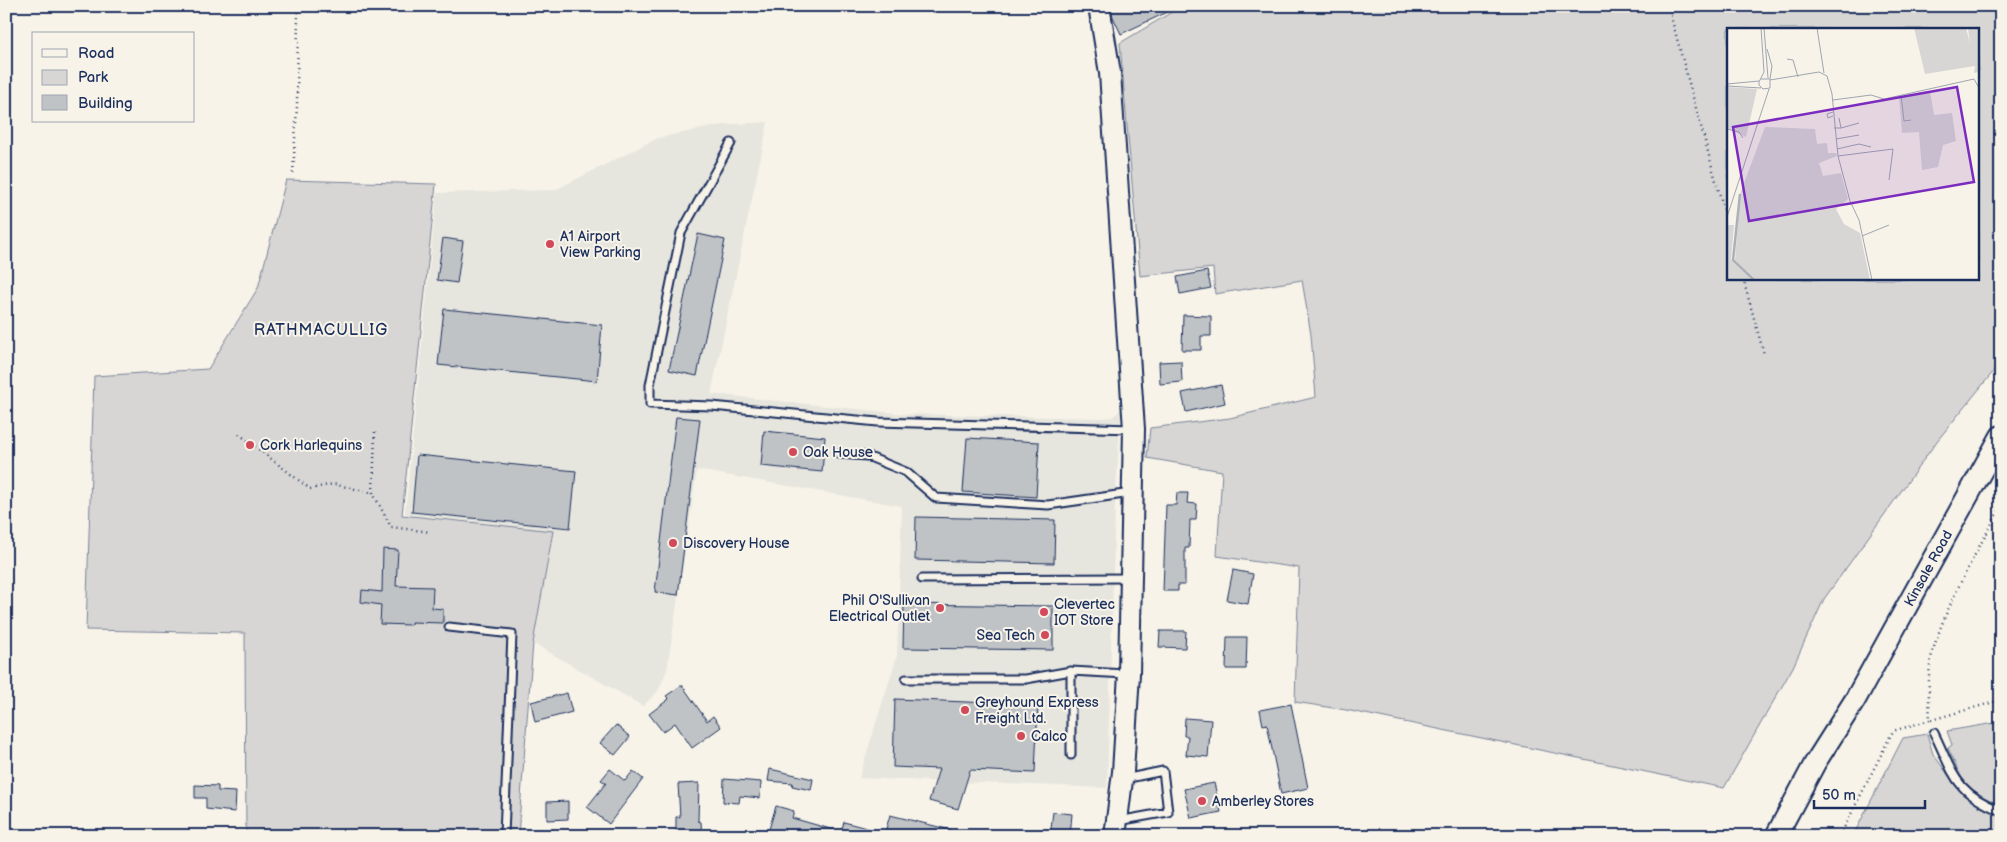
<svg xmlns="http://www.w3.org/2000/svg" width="2007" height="842" viewBox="0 0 2007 842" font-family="'Balsamiq Sans',sans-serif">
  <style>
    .built { fill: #e6e5de }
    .green { fill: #d7d6d4; stroke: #798299; fill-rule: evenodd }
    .building { fill: #c0c3c5; stroke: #1b2f5e }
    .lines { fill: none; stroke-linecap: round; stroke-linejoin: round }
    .lane-casing { stroke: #1b2f5e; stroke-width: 11 }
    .secondary-casing { stroke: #1b2f5e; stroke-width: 24 }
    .path { stroke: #1b2f5e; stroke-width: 2.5; stroke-dasharray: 1 4; stroke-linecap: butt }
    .lane { stroke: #f7f3e8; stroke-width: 7 }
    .secondary { stroke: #f7f3e8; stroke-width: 20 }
    .poi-dot { fill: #d1495b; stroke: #f7f3e8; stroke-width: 2 }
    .labels { text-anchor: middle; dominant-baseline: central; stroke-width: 4; stroke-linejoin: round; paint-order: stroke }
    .poi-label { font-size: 14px; fill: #1b2f5e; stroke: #f7f3e8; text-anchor: start }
    .street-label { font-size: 14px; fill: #1b2f5e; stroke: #f7f3e8 }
    .quarter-label { font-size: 16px; letter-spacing: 1px; fill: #1b2f5e; stroke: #f7f3e8 }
    .inset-river { fill: none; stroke: #acb0b9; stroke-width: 2.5 }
    .inset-road { fill: none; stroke: #9fa5b1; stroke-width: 1 }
    .view { fill: #7b2cbf; fill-opacity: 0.15; stroke: #7b2cbf; stroke-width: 2.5 }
    .inset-edge { fill: none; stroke: #1b2f5e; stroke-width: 2.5 }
  </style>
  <rect width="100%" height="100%" fill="#f7f3e8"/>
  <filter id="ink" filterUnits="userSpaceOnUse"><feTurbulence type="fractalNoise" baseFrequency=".02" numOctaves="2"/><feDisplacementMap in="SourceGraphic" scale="10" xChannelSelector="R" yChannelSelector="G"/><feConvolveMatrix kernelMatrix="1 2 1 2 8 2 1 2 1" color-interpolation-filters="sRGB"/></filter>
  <g filter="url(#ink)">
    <path class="built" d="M768,122L711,394L905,414L1103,418L1112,417L1121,410L1115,504L1107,788L859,778L897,656L902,506L697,470L667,670L658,691L643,706L533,643L552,531L405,514L437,193L555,190L658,138L722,125Z"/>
    <path class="green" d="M1182,6H2001V354L1993,372L1937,441L1824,599L1793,667L1724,788L1346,710L1295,702L1299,568L1217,556L1222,471L1147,458L1150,428L1230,418L1316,397L1311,335L1302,280L1215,294L1213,268L1140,276L1120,43ZM1728,29H1978V279H1728Z
      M286,180L436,184L402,515L553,531L533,643L518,836H246L245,633L86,630L94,376L208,369L258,288Z
      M2001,722V807C1965,791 1963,782 1948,748L1952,745L1947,731Z
      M1927,734L1933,754L1963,795L2001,815V836H1853L1903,738Z"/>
    <path class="building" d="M1111,6H1180L1121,34L1113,17Z
      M698,234L725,240L697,376L669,370Z
      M443,238L463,241L457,283L437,280Z
      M1207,271L1211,288L1180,294L1177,277Z
      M444,309L602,325L597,381L438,365Z
      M1183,315L1211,316V336H1201V350H1182Z
      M1181,361L1182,382L1160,384L1159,362Z
      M1221,385L1225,403L1186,412L1182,393Z
      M676,417L700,419L678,595L655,592Z
      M764,431L825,437L822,472L761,466Z
      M967,438L1039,442L1036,497L963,492Z
      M417,455L576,471L570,528L412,512Z
      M1177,493H1188L1187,503L1197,504L1196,520H1190L1189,548H1185V585H1178V591H1163L1166,505H1176Z
      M916,517L1055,520L1054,563L915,560Z
      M383,549L398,550L396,586L433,587L432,608L443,609V623L411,622V625L380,624L381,605L361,602L362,590L382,592Z
      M1233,570L1253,574L1248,604L1227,600Z
      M904,604L1053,606V650L903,648Z
      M1160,631H1186L1185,648L1159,647Z
      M1227,637H1247L1246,669H1226Z
      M682,685L707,721L713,716L721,727L692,748L675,723L663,732L649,714L669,699L666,696Z
      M567,693L572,712L535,722L531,702Z
      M895,699L1038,705L1035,773L970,770L958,809L929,801L939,769L893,767Z
      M1291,704L1308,788L1281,794L1267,724L1263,725L1260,710Z
      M1185,718L1211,720L1208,757L1186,755L1188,736H1184Z
      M616,725L630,737L615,755L600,743Z
      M610,769L625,781L633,771L643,779L609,824L587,807L606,783L601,780Z
      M770,769L813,779L811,790L792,786L793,783L768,781Z
      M724,779L761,782L760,798L740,796L739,803L723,802Z
      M699,783L698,821L701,822L702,836H676V817H680L678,784Z
      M1214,783L1221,812L1191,818L1184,789Z
      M195,785L218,786V791L236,792L235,812L206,809V798H195Z
      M568,801V819L547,820V802Z
      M776,806L794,811L792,818L841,832L844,822L881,832V836H767Z
      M1053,812L1072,814L1070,836H1050Z
      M890,815L951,830L950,836H884Z"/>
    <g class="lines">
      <g class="lane-casing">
        <path id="lane" d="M731,143L681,233L650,385V404L712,406L878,422L1133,429
          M839,454L867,456L906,472L936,498L1048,505L1131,493
          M922,579L1129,578
          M449,627L512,634L504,836
          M906,679H1026L1071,671
          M1934,733C1954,774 1954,792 2001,811
          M1071,755V671L1126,674
          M1118,821L1168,812L1163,771L1124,779"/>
      </g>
      <g class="secondary-casing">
        <g id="secondary">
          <path d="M1099,6L1110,73L1134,429L1129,674L1123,772L1115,836"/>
          <path id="s1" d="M1776,836L1815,763L1855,700L2001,436"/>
        </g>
      </g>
      <path class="path" d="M1668,6L1728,225
        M293,173L297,106L298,6
        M1743,279L1764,354
        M375,432L373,493L391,527L431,532
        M239,434L310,489L333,484L373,493
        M1931,720L2001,700
        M1840,836L1893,731L1930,720C1929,698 1927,676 1932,654C1945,606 1977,551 2001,507"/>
      <use href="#lane" class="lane"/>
      <use href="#secondary" class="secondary"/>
    </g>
  </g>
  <g class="poi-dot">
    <circle cx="550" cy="244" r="5"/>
    <circle cx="250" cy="445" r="5"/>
    <circle cx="793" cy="452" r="5"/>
    <circle cx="673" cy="543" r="5"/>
    <circle cx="940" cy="608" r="5"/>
    <circle cx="1044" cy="612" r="5"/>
    <circle cx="1045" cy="635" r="5"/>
    <circle cx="965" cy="710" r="5"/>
    <circle cx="1021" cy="736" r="5"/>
    <circle cx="1202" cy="801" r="5"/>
  </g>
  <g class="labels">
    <g class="poi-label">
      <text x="560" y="236">A1 Airport<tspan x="560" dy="16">View Parking</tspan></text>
      <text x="260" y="445">Cork Harlequins</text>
      <text x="803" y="452">Oak House</text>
      <text x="683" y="543">Discovery House</text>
      <text x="930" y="600" text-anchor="end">Phil O'Sullivan<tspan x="930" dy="16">Electrical Outlet</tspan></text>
      <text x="1054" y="604">Clevertec<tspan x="1054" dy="16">IOT Store</tspan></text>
      <text x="1035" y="635" text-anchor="end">Sea Tech</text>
      <text x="975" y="702">Greyhound Express<tspan x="975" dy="16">Freight Ltd.</tspan></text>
      <text x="1031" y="736">Calco</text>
      <text x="1212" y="801">Amberley Stores</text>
    </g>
    <g class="street-label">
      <text stroke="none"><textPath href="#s1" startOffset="308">Kinsale Road</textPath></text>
    </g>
    <g class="quarter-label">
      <text x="321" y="330">RATHMACULLIG</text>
    </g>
  </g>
  <g transform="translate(1727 28)">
    <rect width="252" height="252" fill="#f7f3e8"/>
    <path d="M187,0H239L243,16L241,0H252V44L247,45L248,38L198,46ZM0,59L30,61L19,109L0,100ZM203,63L207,87L225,85L229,113L216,117L211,139L195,142L192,104L175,105L172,69ZM38,99L88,101L90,116L100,115L101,125H109L110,128L92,135L96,148L114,145L121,171L109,181L117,196L133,205L143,252H29L8,232L13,166ZM0,197H7L4,232L25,252H0Z" fill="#d7d6d4"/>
    <path class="inset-river" d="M13,166L6,232L27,252"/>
    <path class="inset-road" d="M34,0L37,44L32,54V57L36,61L43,60V51H34M37,0L41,50M90,0L97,45M40,21L45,38L43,51M60,31L66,32L71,49M43,52L92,44L100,48L105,66L111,128L123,173L132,192L145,252M0,56L32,53M0,58L34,60M174,67L177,93L184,92M106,72L144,67L157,71L247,51L253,62M106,84L100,86L101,90L106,88M107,100H114L112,90M114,100L132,95M0,101L12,104L16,110M109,111L132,107M110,121L132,116L144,119M111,128L166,121L162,152M0,189L42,61M135,208L162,197"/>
    <path class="view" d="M230,59L247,154L22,193L6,99Z"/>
    <rect width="252" height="252" class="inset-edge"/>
  </g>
  <rect width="2007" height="842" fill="none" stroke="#f7f3e8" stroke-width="25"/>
  <rect x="12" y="12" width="1982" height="817" fill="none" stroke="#1b2f5e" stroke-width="2" filter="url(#ink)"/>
  <rect x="32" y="32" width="162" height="90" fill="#f7f3e8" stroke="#9fa5b1"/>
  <rect x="42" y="49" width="25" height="8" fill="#f7f3e8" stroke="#9fa5b1"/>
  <text x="78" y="58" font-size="15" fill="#1b2f5e">Road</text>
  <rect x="42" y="70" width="25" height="15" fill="#d7d6d4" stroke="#9fa5b1"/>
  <text x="78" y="82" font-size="15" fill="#1b2f5e">Park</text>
  <rect x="42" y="95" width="25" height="15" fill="#c0c3c5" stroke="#9fa5b1"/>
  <text x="78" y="108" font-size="15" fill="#1b2f5e">Building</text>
  <path d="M1814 800v8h111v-8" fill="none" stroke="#1b2f5e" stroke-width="2.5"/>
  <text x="1822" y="800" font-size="15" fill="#1b2f5e" stroke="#f7f3e8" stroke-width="4" paint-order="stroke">50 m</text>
</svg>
